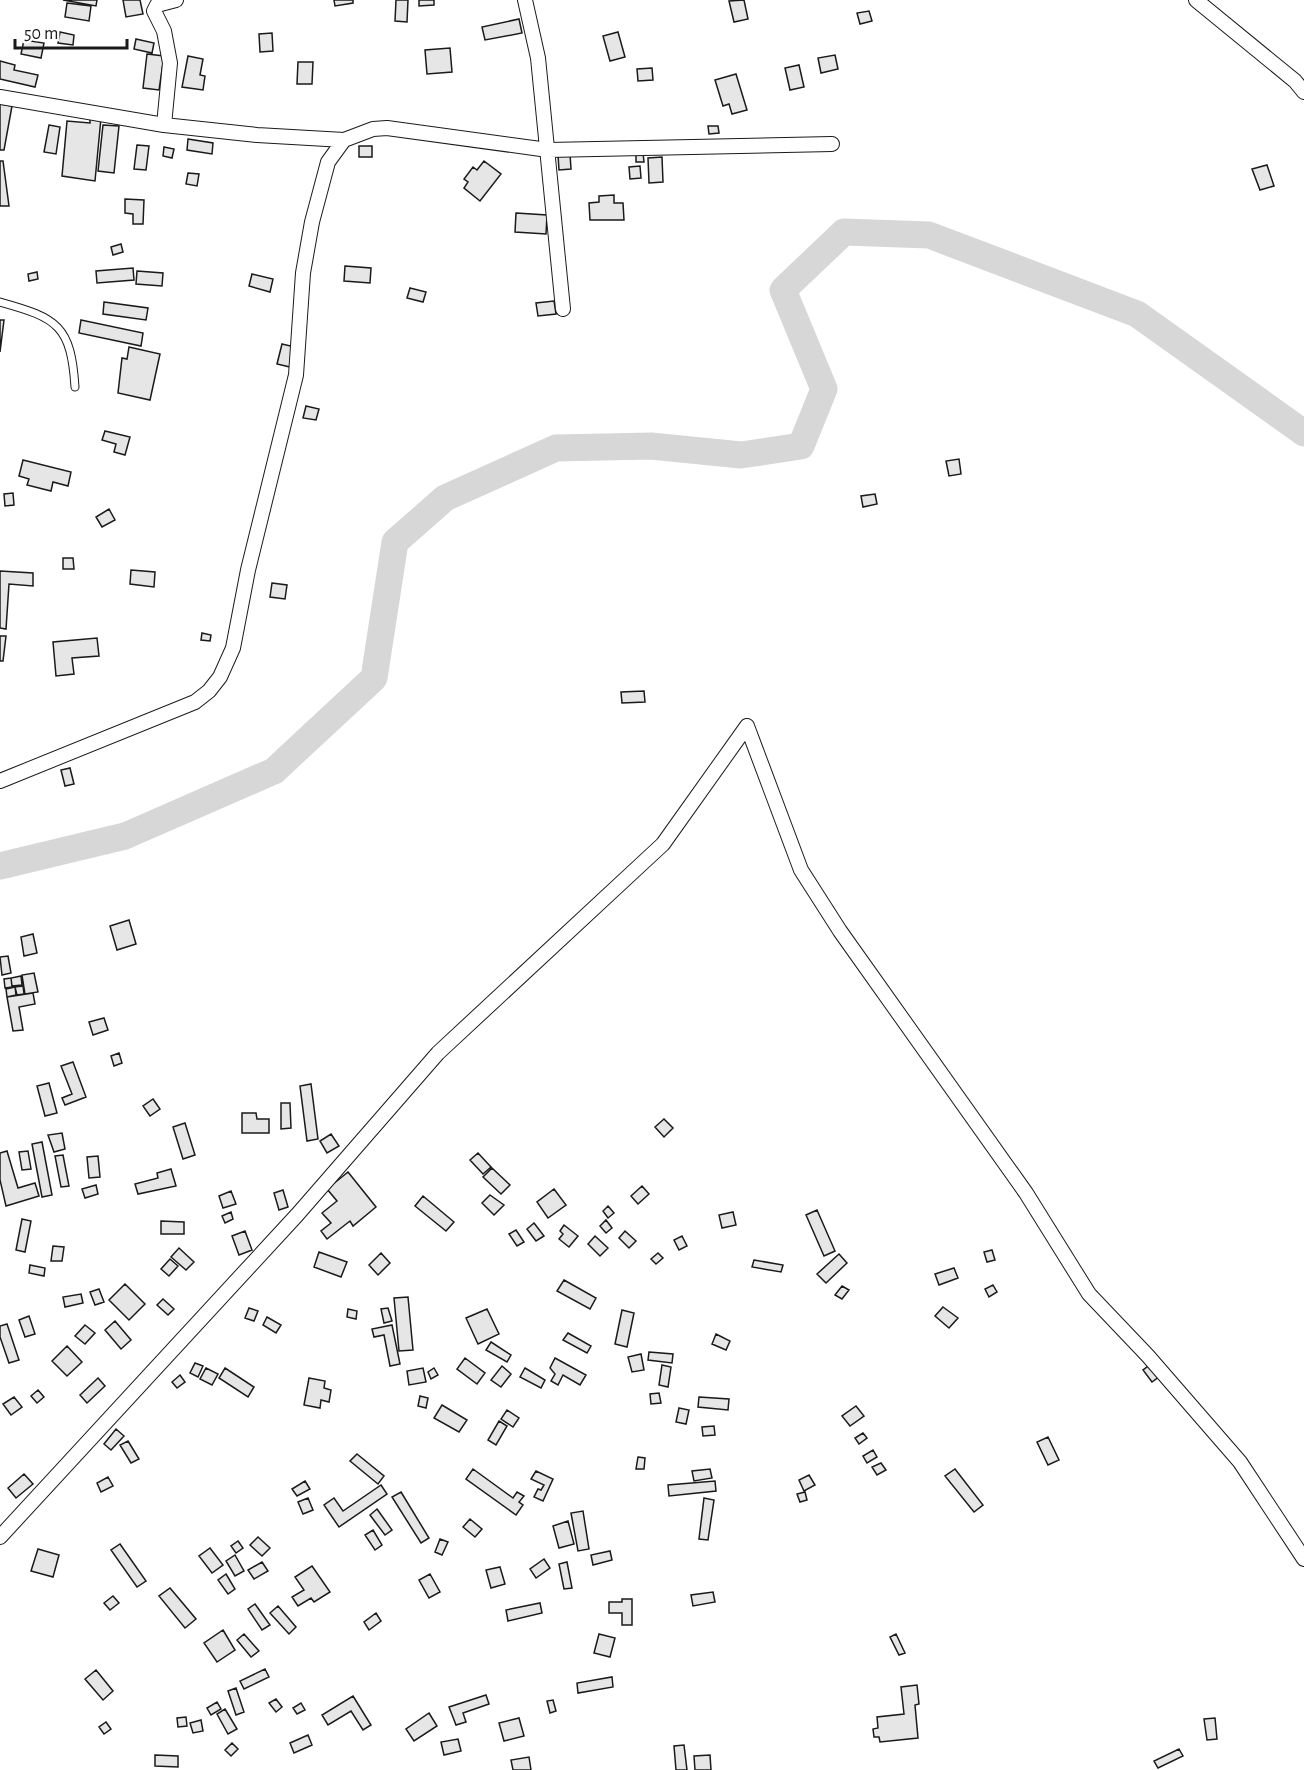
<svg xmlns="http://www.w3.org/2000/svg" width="1304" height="1770" viewBox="0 0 1304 1770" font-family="'Alegreya Sans',sans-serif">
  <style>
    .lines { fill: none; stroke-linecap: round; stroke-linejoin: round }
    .river { stroke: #d7d7d7; stroke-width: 27 }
    .building { fill: #e6e6e6; stroke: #1a1a1a; stroke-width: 1.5 }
    .lane-casing { stroke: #1a1a1a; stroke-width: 9 }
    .street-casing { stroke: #1a1a1a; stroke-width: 16 }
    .lane { stroke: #fff; stroke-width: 7 }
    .street { stroke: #fff; stroke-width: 14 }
  </style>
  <rect width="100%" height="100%" fill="#fff"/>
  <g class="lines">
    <path class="river" d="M0,866L125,836L274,771L374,678L395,542L445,498L556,448L651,446L741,455L801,446L824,389L783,290L844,232L929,235L1137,314L1304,433"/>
  </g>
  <path class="building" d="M63,0H97L96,6Z
    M123,0H140L143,14L126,17Z
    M334,0H353V3L335,6Z
    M396,0H408L407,22L395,21Z
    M419,0H434V5L419,6Z
    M744,0L748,19L734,22L729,1Z
    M67,3L91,6L89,21L65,17Z
    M869,11L872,21L860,24L857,13Z
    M519,19L522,33L485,40L482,27Z
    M60,32L74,35L73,45L58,43Z
    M618,32L625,57L610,61L603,36Z
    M272,33L273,51L260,52L259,34Z
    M136,39L154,43L152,53L134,49Z
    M24,40L44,43L41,58L21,54Z
    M450,48L452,72L427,74L425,50Z
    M147,54L164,56L159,90L143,88Z
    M835,55L838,69L821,73L818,58Z
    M188,56L203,59L200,75L205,76L203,90L182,87Z
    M0,61L15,65L14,70L38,75L35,87L0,79Z
    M298,62H313L312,84H297Z
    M799,65L804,87L790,90L785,68Z
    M652,68L653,80L638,81L637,69Z
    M736,74L747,110L732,114L729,104L723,106L715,80Z
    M0,104L12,106L4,150H0Z
    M90,117L101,118L95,181L62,176L67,121L90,123Z
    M49,125L60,127L56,154L44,152Z
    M103,125L119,126L114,173L98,171Z
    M708,126H718L719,133L709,134Z
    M188,139L213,143L212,154L187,150Z
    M137,145L149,146L146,170L134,169Z
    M359,146H372V157H359Z
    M164,147L174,149L172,158L163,156Z
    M636,153H643L644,162H636Z
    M570,154L571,169L559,170L558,155Z
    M662,157L663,182L649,183L648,158Z
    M0,161H3L9,206H0Z
    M484,161L501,174L480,201L464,188L468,182L464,179L473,167L477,170Z
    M1267,165L1274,186L1260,190L1252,169Z
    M640,166L641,178L630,179L629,167Z
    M188,173L199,174L197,186L186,184Z
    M614,195V203H623L624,220H590L589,203L599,202V196Z
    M125,199L144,200L143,224H133V214L125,213Z
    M516,213L547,215L546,234L515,232Z
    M121,244L123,252L113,255L111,247Z
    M345,266L371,268L370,283L344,281Z
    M133,268L134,280L97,283L96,271Z
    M137,271L163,273L162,286L136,284Z
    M37,272L38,279L29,281L28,274Z
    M252,274L273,279L270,292L249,286Z
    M410,288L426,292L423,302L407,298Z
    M554,301L556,314L538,316L536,303Z
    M104,302L148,308L146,320L103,314Z
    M0,320H4L0,352Z
    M81,320L143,333L141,346L79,333Z
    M282,344L295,347L290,367L277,364Z
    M129,347L160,354L150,400L118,393L122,358L127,359Z
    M306,406L319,409L316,420L303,418Z
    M105,431L130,437L125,455L114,452L116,444L102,440Z
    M959,459L961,474L949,476L946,461Z
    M23,460L71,472L68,486L53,482L51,491L27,485L29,479L19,476Z
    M13,493L14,505L5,506L4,494Z
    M875,494L877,504L863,507L861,496Z
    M109,509L115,520L102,527L96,517Z
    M63,558H73L74,569H63Z
    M131,570L155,572L154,587L130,584Z
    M0,571L33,573V586L9,584L6,629L0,628Z
    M272,583L287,585L285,599L270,597Z
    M202,633L211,635L210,641L201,640Z
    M0,636H6L3,661H0Z
    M97,638L99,656L72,658L74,674L56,676L53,642Z
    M644,691L645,702L622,703L621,692Z
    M70,768L74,784L65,786L61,770Z
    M129,920L136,944L117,950L110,926Z
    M33,934L37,953L24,956L21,937Z
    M8,956L11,973L2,975L0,957Z
    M34,973L38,992L25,994L22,975Z
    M21,976L22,985L12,986L11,978Z
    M11,978L12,987L5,988L4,979Z
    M23,986L24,994L17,995L15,987Z
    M15,987L16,995L7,997L6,989Z
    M33,993L35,1004L19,1007L23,1030L13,1031L7,997Z
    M104,1018L108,1030L93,1035L89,1022Z
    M119,1053L122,1063L114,1066L111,1056Z
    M73,1062L86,1097L65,1105L62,1098L72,1094L61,1066Z
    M49,1083L57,1113L45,1116L37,1086Z
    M311,1084L318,1139L307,1141L300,1086Z
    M153,1099L160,1109L150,1116L143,1106Z
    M281,1103H290L291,1128L281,1129Z
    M242,1113H256L257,1119H269V1133H242Z
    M664,1119L673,1128L664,1137L655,1127Z
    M185,1123L195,1155L183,1159L173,1127Z
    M62,1133L65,1149L54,1152L48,1135Z
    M331,1134L339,1146L327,1153L320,1141Z
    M42,1142L52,1195L42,1197L32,1144Z
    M7,1151L18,1188L35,1183L39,1196L6,1206L0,1180V1153Z
    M28,1151L31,1169L22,1170L19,1152Z
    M478,1153L491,1167L483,1174L470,1160Z
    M63,1155L69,1186L61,1187L55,1156Z
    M98,1156L100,1177L89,1178L87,1157Z
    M492,1168L510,1185L501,1194L483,1177Z
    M171,1169L176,1186L138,1194L135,1184L158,1178L157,1173Z
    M348,1172L376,1207L353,1226L350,1221L327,1239L321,1231L331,1223L322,1213L337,1201L327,1189Z
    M96,1185L98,1194L85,1198L82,1189Z
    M642,1186L649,1194L638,1204L631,1196Z
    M554,1189L566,1205L548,1218L537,1202Z
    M283,1190L288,1207L279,1210L274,1193Z
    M231,1191L236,1204L223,1208L219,1196Z
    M490,1195L504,1205L494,1215L482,1203Z
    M423,1196L454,1222L446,1231L415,1206Z
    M608,1206L614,1213L608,1218L603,1211Z
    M817,1210L835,1251L824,1256L806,1215Z
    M231,1212L233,1219L225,1223L222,1216Z
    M733,1212L736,1225L722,1228L719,1215Z
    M22,1219L31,1221L25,1252L16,1250Z
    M606,1220L612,1228L606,1233L600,1226Z
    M161,1221L184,1222V1234H161Z
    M534,1223L544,1236L536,1241L527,1229Z
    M564,1225L578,1236L569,1247L559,1239L563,1234L560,1231Z
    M516,1230L524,1242L517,1246L509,1234Z
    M245,1231L252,1250L239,1255L232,1236Z
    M625,1231L636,1241L629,1248L619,1238Z
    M595,1236L608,1248L600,1256L588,1244Z
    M682,1236L687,1246L679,1250L674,1240Z
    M53,1246L64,1247L62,1261H51Z
    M179,1248L194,1262L186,1270L171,1257Z
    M992,1250L995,1260L987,1262L984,1252Z
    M319,1252L347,1262L341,1277L314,1267Z
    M381,1253L390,1263L378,1275L369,1265Z
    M658,1253L663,1258L656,1264L651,1259Z
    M839,1254L847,1263L826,1283L817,1274Z
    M170,1259L178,1266L169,1276L161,1269Z
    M754,1260L783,1265L781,1272L752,1267Z
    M30,1265L45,1268L44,1276L29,1273Z
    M954,1268L958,1278L939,1285L935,1274Z
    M564,1280L596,1298L590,1309L557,1291Z
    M125,1284L145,1304L129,1320L109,1300Z
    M993,1285L997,1292L989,1297L985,1289Z
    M842,1286L849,1290L842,1299L835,1295Z
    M99,1289L104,1302L95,1305L90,1292Z
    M81,1294L83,1303L65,1307L63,1297Z
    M408,1297L413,1350L399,1351L394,1298Z
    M163,1299L174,1309L168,1315L157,1305Z
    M943,1307L958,1318L949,1328L935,1316Z
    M249,1308L258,1311L254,1321L245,1318Z
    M388,1308L392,1321L384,1323L381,1309Z
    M348,1309L357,1311L356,1319L347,1317Z
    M487,1309L499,1334L478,1344L466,1318Z
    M622,1310L634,1313L627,1347L615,1344Z
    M29,1316L35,1334L25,1337L19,1320Z
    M267,1317L281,1325L276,1333L263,1325Z
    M115,1321L131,1340L121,1349L105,1330Z
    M7,1324L19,1360L9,1363L0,1337V1326Z
    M85,1325L95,1333L85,1344L75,1336Z
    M392,1325L400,1364L390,1366L384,1335L374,1337L372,1329Z
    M568,1333L591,1346L587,1353L563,1340Z
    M716,1334L730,1341L726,1350L712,1344Z
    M491,1342L511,1355L507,1362L486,1350Z
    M67,1346L82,1362L67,1376L52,1361Z
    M649,1352L673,1354L672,1363L648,1360Z
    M641,1354L644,1370L632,1372L628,1357Z
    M465,1358L485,1373L477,1384L457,1369Z
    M555,1358L586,1375L580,1385L563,1375L558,1385L551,1381L555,1374L550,1368Z
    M195,1363L203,1366L198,1377L190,1373Z
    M1151,1364L1160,1376L1152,1382L1143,1370Z
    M662,1365L671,1367L668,1387L659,1385Z
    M502,1366L511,1374L501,1387L491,1380Z
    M206,1368L218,1374L212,1385L200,1379Z
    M225,1368L254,1387L248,1397L219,1378Z
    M423,1368L426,1382L409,1385L407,1371Z
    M434,1368L438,1375L431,1379L428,1372Z
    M525,1368L545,1380L541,1388L520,1377Z
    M180,1375L185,1382L177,1388L172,1382Z
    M98,1378L105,1386L87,1403L80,1395Z
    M309,1378L325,1381L324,1388L331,1390L329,1402L321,1400L320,1408L304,1405Z
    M38,1390L44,1397L37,1403L31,1396Z
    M659,1393L661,1403L651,1404L650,1394Z
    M420,1396L428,1398L426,1408L418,1406Z
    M14,1397L22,1407L11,1415L3,1404Z
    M699,1397L729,1399L728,1410L698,1407Z
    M442,1405L467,1420L459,1432L434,1418Z
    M856,1406L864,1416L850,1426L842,1416Z
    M679,1408L689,1410L686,1424L676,1422Z
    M507,1410L519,1418L513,1427L501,1419Z
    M499,1421L507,1426L496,1445L488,1440Z
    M714,1426L715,1435L703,1436L702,1427Z
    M116,1429L124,1436L111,1450L104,1444Z
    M863,1433L867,1438L859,1444L855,1438Z
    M1048,1437L1059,1460L1048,1465L1037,1442Z
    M128,1441L139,1459L131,1463L120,1445Z
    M873,1450L877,1457L867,1463L863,1456Z
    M357,1454L384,1476L378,1484L350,1461Z
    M638,1457L645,1458L644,1469H636Z
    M881,1463L886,1470L877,1475L872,1467Z
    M473,1469L513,1498L517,1492L524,1496L519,1502L523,1505L516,1515L466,1479Z
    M710,1469L712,1478L694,1481L692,1471Z
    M955,1469L983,1505L974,1512L945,1476Z
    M536,1471L553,1479L543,1501L534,1497L538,1489L541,1490L544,1485L531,1479Z
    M24,1474L33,1484L16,1498L8,1488Z
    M809,1475L815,1485L804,1491L799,1480Z
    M108,1477L113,1486L101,1492L97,1483Z
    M305,1481L310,1489L297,1496L292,1489Z
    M715,1481L716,1491L669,1496L668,1485Z
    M381,1485L387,1494L339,1527L324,1505L334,1498L343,1511Z
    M401,1492L429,1538L421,1543L392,1497Z
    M805,1492L807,1500L800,1502L797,1494Z
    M308,1498L313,1510L303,1514L298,1502Z
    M704,1498L714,1500L708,1540L699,1539Z
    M377,1509L392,1530L385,1535L370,1515Z
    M583,1511L589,1549L578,1551L571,1513Z
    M470,1519L482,1529L475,1537L463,1527Z
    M568,1521L574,1544L559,1548L553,1526Z
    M373,1530L382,1545L375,1550L365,1535Z
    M258,1537L270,1548L262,1556L250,1545Z
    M440,1539L448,1542L442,1555L435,1552Z
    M238,1541L243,1548L236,1553L231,1546Z
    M120,1544L146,1581L137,1587L111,1550Z
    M210,1548L223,1565L212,1573L199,1556Z
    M38,1549L59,1555L53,1577L31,1571Z
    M610,1551L612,1560L593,1565L591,1555Z
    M235,1555L244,1571L235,1576L226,1561Z
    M544,1559L550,1568L536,1578L530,1569Z
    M262,1562L268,1571L254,1579L248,1570Z
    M567,1562L572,1588L564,1589L559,1564Z
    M312,1566L330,1592L314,1602L311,1598L298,1606L292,1597L304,1590L295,1577Z
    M500,1567L505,1584L491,1588L486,1570Z
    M226,1574L235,1589L228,1594L218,1580Z
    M430,1574L440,1592L429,1598L419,1580Z
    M170,1588L196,1619L185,1628L159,1596Z
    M713,1592L715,1602L693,1606L691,1595Z
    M113,1596L119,1603L110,1610L104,1603Z
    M622,1599H632V1625H622V1613H609V1602H622Z
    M540,1603L542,1613L508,1621L506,1610Z
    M255,1604L270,1625L262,1630L248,1609Z
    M278,1606L296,1627L289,1634L270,1613Z
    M376,1613L381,1621L369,1630L364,1622Z
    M223,1630L235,1650L217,1662L204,1643Z
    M244,1634L259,1651L251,1657L237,1640Z
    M599,1634L615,1638L610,1657L594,1653Z
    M896,1634L905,1653L899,1655L890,1637Z
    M265,1669L269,1677L244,1689L240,1681Z
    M96,1670L113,1691L103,1700L85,1679Z
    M612,1677L613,1687L578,1693L577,1683Z
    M917,1685L919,1704L915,1705L918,1738L880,1742L879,1737H874L873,1729L878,1728L877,1717L904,1714L901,1687Z
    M236,1688L244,1712L236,1715L228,1691Z
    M486,1695L489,1704L463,1713L466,1722L456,1725L449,1707Z
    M353,1696L371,1725L363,1730L351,1711L328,1725L322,1715Z
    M276,1699L282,1707L276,1712L269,1703Z
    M553,1700L556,1711L550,1713L547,1701Z
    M217,1702L221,1709L211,1715L207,1708Z
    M301,1703L305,1710L297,1714L293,1708Z
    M225,1709L237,1729L228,1734L217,1714Z
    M429,1713L437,1726L414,1741L406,1729Z
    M186,1717L187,1726L178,1727L177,1718Z
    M519,1718L524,1736L504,1741L499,1723Z
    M1215,1718L1217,1739L1207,1740L1204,1719Z
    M201,1720L203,1731L193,1733L190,1723Z
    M106,1722L111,1729L104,1734L99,1727Z
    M308,1735L312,1745L294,1753L290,1743Z
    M458,1739L461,1751L444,1755L441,1742Z
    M232,1743L238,1749L231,1756L225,1750Z
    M684,1745L687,1770H676L674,1746Z
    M1179,1749L1183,1756L1158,1768L1154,1761Z
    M155,1755L178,1756V1767L155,1766Z
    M710,1755L711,1770H695L694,1756Z
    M529,1757L531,1770H513L511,1760Z"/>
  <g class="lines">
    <g class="lane-casing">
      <path id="lane" d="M0,302C58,318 71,326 75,387"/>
    </g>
    <g class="street-casing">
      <path id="street" d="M525,0L538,58L563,309
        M1196,0L1295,81L1304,92
        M0,97L164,125L257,135L344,140
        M164,125L170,63L164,31L154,11L157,5L176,0
        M747,726L801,870L840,931L1026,1193L1089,1294L1148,1356L1240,1462L1304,1559
        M0,781L195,702L209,691L220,677L233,648L248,570L296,375L303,273L312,222L328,162L344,140L373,129L387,128L548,150L832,144
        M0,1537L297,1215L438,1053L663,844L747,726"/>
    </g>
    <use href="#lane" class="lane"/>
    <use href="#street" class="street"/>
  </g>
  <path d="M15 39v9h112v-9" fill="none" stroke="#1a1a1a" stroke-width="3"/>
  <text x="24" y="39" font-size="18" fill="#1a1a1a" stroke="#ffffff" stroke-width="4.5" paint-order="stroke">50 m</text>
</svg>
